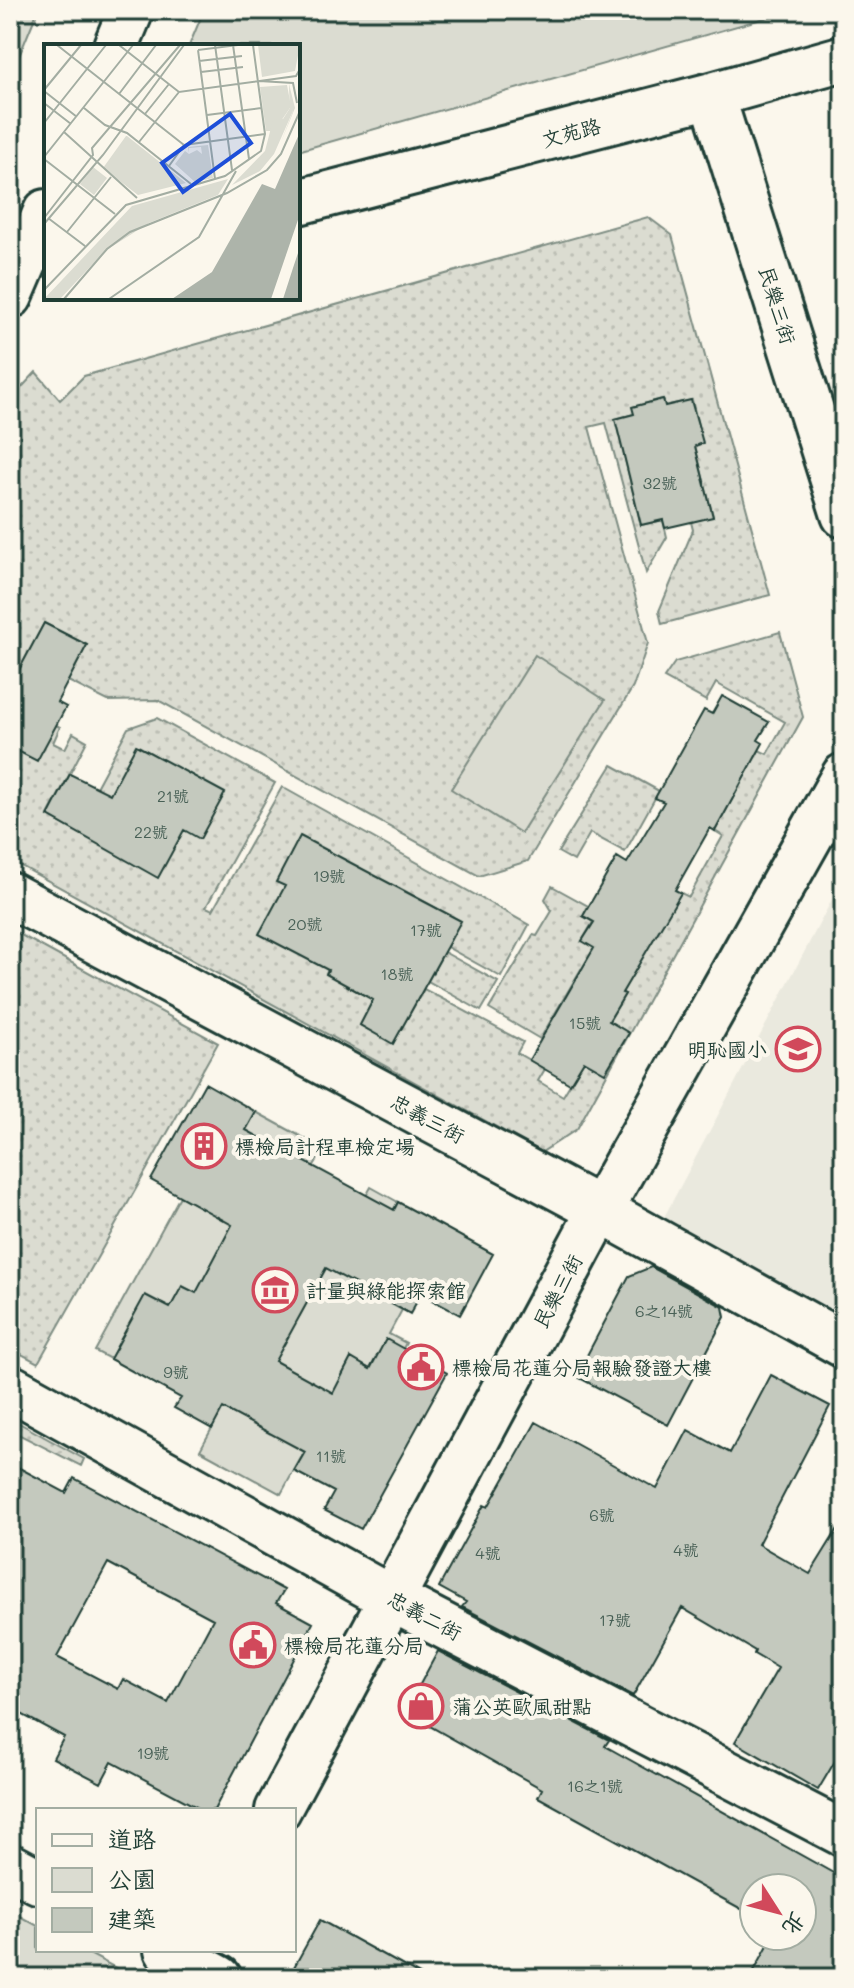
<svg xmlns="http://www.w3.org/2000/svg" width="854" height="1988" viewBox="0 0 854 1988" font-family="Mali,'LXGW WenKai TC',sans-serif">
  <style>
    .built { fill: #eae9de }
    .grass { fill: url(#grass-dots); stroke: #7d8c82; stroke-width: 2 }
    .green { fill: #dbdcd1; stroke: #7d8c82; stroke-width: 2 }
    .building { fill: #c4c9be; stroke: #1f3d34; stroke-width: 2; fill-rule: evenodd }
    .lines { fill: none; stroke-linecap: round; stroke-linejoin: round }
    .minor-casing { stroke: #1f3d34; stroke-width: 50 }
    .secondary-casing { stroke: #1f3d34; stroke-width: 50 }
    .minor { stroke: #fbf7ec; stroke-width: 44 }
    .secondary { stroke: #fbf7ec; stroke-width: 44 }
    .labels { text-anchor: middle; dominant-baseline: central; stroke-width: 8; stroke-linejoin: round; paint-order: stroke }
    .number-label { font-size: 16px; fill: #486056 }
    .street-label { font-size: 20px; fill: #1f3d34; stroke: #fbf7ec }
    .poi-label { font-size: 20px; fill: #1f3d34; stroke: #fbf7ec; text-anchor: start }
    .inset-road { fill: none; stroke: #a3ada2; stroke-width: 2 }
    .view { fill: #1d4ed8; fill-opacity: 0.15; stroke: #1d4ed8; stroke-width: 4 }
    .inset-edge { fill: none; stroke: #1f3d34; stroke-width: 4 }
  </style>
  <defs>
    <pattern id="grass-dots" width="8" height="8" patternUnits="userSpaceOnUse" patternTransform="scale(2)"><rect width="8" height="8" fill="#dbdcd1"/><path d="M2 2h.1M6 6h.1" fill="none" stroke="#bcbeb4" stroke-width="1.8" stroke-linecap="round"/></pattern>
  </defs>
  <rect width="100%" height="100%" fill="#fbf7ec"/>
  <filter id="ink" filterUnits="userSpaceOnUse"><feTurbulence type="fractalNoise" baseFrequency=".0125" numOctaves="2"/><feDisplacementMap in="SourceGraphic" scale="16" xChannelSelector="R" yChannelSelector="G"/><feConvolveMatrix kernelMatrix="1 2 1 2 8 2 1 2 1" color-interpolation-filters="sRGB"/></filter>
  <g filter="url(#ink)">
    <path class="built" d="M844,877V1320L662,1221Z"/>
    <path class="grass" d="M648,217L672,235L770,595L662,624L659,611L693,530L691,522L713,516L695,446L702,443L692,400L665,406L662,399L633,407L634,414L615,419L641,525L663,520L667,537L646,573L606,423L589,427L648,643L633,687L528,861L479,876L158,700L108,701L68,681L87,645L44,623L10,687V400L36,372L60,400L84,376Z
      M780,632L803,717L577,1129L542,1152L10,860V747L29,757L39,737L56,725L60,727L53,743L65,749L73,733L87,741L48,815L73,830L128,728L157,718L275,783L206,907L213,910L282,787L529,925L501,977L447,947L460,921L396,886L372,931L341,947L326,973L362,994H376L360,1025L393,1043L424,989L523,1042L517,1053L545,1069L538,1081L563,1096L584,1061L605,1073L629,1033L609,1021L625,994L581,969L540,1039L489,1009L533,935L537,936L552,911L545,899L552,886L588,906L583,916L593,922L582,941L681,893L689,897L723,836L715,831L759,750L767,754L785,722L716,683L706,701L664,678L675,662Z
      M612,765L659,791L625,852L590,833L574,861L558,852Z
      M10,929L218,1043L38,1363L10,1348Z
      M444,952L498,982L481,1011L428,981Z
      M10,1418L84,1459L81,1466L10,1430Z"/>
    <path class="green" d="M10,10H38L10,78Z
      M204,10H793L298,151V46H189Z
      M535,655L605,700L521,833L451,789Z
      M256,1112L324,1149L313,1167L258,1178L218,1252L225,1309L183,1286L170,1308L146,1295L110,1359L95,1351L180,1196L202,1208Z
      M371,1187L398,1202L350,1281L402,1310L389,1334L406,1343L387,1378L351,1359L342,1375L346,1377L281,1494L200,1450L223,1408L269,1433L250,1347L299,1317Z
      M10,1911L38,1926V1950H82L127,1974L125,1978H10Z"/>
    <path class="building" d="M663,399L665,406L691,400L703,443L695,446L713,517L665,528L663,520L641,525L615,419L634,414L632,407Z
      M44,623L87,645L57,702L66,707L37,761L10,747V687Z
      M722,696L769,722L758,740L763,743L715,831L710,828L675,890L681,893L622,993L625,994L609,1021L629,1033L605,1073L584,1061L570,1084L529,1060L594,948L582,941L594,922L583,916L617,857L627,863L664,802L655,798L704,710L712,714Z
      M136,745L225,793L200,839L184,830L158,878L48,816L70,774L110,794Z
      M300,836L461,921L393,1044L360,1025L373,1000L326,974L328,970L259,934L285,886L276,882Z
      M205,1083L256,1112L246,1130L394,1210L398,1202L493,1254L460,1315L421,1294L410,1314L326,1268L275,1361L333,1393L351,1358L370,1369L386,1339L447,1373L361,1529L324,1510L334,1492L294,1471L305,1452L223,1408L212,1429L174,1408L181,1398L110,1359L145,1295L170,1308L182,1286L196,1293L232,1225L151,1180Z
      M651,1267L723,1307L725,1317L668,1425L576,1376L629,1276Z
      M771,1375L830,1406L758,1544L810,1574L844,1519V1746L818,1790L735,1742L778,1668L754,1654L755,1651L682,1608L633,1696L462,1607L466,1602L439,1587L484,1505L488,1507L536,1422L657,1489L688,1430L730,1453Z
      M10,1463L66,1493L74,1478L284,1590L276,1603L313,1623L214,1810H202L112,1762L101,1783L53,1758L64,1737L10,1708ZM108,1563L213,1619L168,1703L123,1679L118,1689L57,1657Z
      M438,1651L609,1740L605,1746L844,1879V1978H750L773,1936H802V1888H754V1916L538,1797L542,1789L405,1712Z
      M320,1920L425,1978H288Z"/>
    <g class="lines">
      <g class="minor-casing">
        <path id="minor" d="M712,95L844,515
          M298,202L712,95L844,58
          M10,895L600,1210L844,1345
          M10,1387L392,1599L844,1834
          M278,1810L600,1210L844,776
          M10,1866L38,1881
          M167,1950L219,1978"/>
      </g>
      <g class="secondary-casing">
        <path id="secondary" d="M116,46L131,10
          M10,296L46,212"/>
      </g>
      <use href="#minor" class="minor"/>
      <use href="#secondary" class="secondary"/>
    </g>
  </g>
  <defs>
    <g id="school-ring" transform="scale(2.3)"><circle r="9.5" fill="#fbf7ec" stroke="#d1495b" stroke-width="1.5"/><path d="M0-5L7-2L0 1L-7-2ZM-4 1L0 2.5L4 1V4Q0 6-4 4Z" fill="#d1495b"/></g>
    <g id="building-ring" transform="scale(2.3)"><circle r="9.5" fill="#fbf7ec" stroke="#d1495b" stroke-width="1.5"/><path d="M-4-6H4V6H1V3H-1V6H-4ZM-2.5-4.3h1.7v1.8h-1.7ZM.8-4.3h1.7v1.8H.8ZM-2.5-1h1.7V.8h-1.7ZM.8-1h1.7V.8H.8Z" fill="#d1495b"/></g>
    <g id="museum-ring" transform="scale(2.3)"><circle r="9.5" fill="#fbf7ec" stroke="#d1495b" stroke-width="1.5"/><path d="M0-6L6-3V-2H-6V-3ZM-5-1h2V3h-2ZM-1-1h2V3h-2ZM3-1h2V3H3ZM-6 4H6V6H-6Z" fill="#d1495b"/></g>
    <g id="civic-ring" transform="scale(2.3)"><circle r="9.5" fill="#fbf7ec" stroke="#d1495b" stroke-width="1.5"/><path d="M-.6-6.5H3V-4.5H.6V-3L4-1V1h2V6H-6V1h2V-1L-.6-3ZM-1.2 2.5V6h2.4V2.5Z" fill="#d1495b"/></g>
    <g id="shop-ring" transform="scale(2.3)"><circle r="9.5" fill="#fbf7ec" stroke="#d1495b" stroke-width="1.5"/><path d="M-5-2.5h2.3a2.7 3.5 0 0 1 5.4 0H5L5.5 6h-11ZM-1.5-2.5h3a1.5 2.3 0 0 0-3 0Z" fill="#d1495b"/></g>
  </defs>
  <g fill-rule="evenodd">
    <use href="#school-ring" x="798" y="1049"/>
    <use href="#building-ring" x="204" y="1146"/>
    <use href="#museum-ring" x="275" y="1290"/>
    <use href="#civic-ring" x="421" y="1367"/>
    <use href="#civic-ring" x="253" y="1645"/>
    <use href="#shop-ring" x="421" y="1706"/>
  </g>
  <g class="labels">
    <g class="number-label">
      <text x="660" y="482">32號</text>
      <text x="173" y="795">21號</text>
      <text x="151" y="831">22號</text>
      <text x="329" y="875">19號</text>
      <text x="305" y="923">20號</text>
      <text x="426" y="929">17號</text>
      <text x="397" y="973">18號</text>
      <text x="585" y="1022">15號</text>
      <text x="664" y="1310">6之14號</text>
      <text x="176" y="1371">9號</text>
      <text x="331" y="1455">11號</text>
      <text x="602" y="1514">6號</text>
      <text x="686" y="1549">4號</text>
      <text x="488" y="1552">4號</text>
      <text x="615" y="1619">17號</text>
      <text x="153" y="1752">19號</text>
      <text x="595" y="1785">16之1號</text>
    </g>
    <g class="street-label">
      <text transform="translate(571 132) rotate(-15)">文苑路</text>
      <text transform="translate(778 305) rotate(73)">民樂三街</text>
      <text transform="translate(428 1118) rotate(28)">忠義三街</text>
      <text transform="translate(557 1291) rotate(-62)">民樂三街</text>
      <text transform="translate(425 1615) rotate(28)">忠義二街</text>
    </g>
    <g class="poi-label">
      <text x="767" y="1049" text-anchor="end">明恥國小</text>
      <text x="235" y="1146">標檢局計程車檢定場</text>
      <text x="306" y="1290">計量與綠能探索館</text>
      <text x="452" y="1367">標檢局花蓮分局報驗發證大樓</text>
      <text x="284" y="1645">標檢局花蓮分局</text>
      <text x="452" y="1706">蒲公英歐風甜點</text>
    </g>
  </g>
  <g transform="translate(44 44)">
    <rect width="256" height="256" fill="#fbf7ec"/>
    <path d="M214,1H256L251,27L218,33ZM245,40L251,64L237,98L249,67L246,64L230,87H222L216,43L243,41L246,57ZM164,101L169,134L151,138L131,120L141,107L145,110L153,106L158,110L157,103L145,104V109L144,103Z" fill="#dbdcd1"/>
    <path d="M245,40L249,67L230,110L216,127L188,141L221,107L229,76L239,75L246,64Z" fill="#dbdcd1"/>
    <path d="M82,92H83L142,139L94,151L59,124ZM49,123L63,134L50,151L36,140ZM184,135L174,151L105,179L61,207L16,255H0L88,162Z" fill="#dbdcd1"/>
    <path d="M256,88V170L227,255H128L168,228L218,140L231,145ZM256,203V255H239L249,224Z" fill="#adb4aa"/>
    <path class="inset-road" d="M13,1L140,101M75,1L135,48L252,32L256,25M171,1L188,126M189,1L205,115M154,6L171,135M154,6L194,1M155,17L198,12M157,28L199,23M215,37L249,39L253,59M0,46L37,1M0,47L33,73M75,50L112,1M0,59L27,80M40,64L61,81L83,89L147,140M101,70L125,40M163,71L217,64M0,79L62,1M20,88L93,154M95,98L135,48M0,113L89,1M0,115L71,170M125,122L140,101L221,90M0,174L49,111L48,104L136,1M4,174L41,202M0,180L59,111L140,1M23,188L67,133M0,246L82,161L181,132L217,107L221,90L209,1M20,255L63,205L86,188L183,149L223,126L237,110L256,67M65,255L155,193L192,127"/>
    <path class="view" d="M186,70L207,99L139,148L118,119Z"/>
    <rect width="256" height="256" class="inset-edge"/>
  </g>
  <rect width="854" height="1988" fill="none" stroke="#fbf7ec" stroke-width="40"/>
  <rect x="20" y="20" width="814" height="1948" fill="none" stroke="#1f3d34" stroke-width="3" filter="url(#ink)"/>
  <rect x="36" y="1808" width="260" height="144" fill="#fbf7ec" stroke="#a3ada2" stroke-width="2"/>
  <rect x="52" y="1834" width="40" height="12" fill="#fbf7ec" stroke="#a3ada2" stroke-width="2"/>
  <text x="108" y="1848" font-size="24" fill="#1f3d34">道路</text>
  <rect x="52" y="1868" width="40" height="24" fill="#dbdcd1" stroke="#a3ada2" stroke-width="2"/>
  <text x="108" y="1888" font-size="24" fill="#1f3d34">公園</text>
  <rect x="52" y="1908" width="40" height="24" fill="#c4c9be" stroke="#a3ada2" stroke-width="2"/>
  <text x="108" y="1928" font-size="24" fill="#1f3d34">建築</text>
  <g transform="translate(778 1912) rotate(126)"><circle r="38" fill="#fbf7ec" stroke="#a3ada2" stroke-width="2"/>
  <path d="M0-6L14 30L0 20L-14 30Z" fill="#d1495b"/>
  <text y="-12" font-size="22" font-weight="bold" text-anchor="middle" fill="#1f3d34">北</text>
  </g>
</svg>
